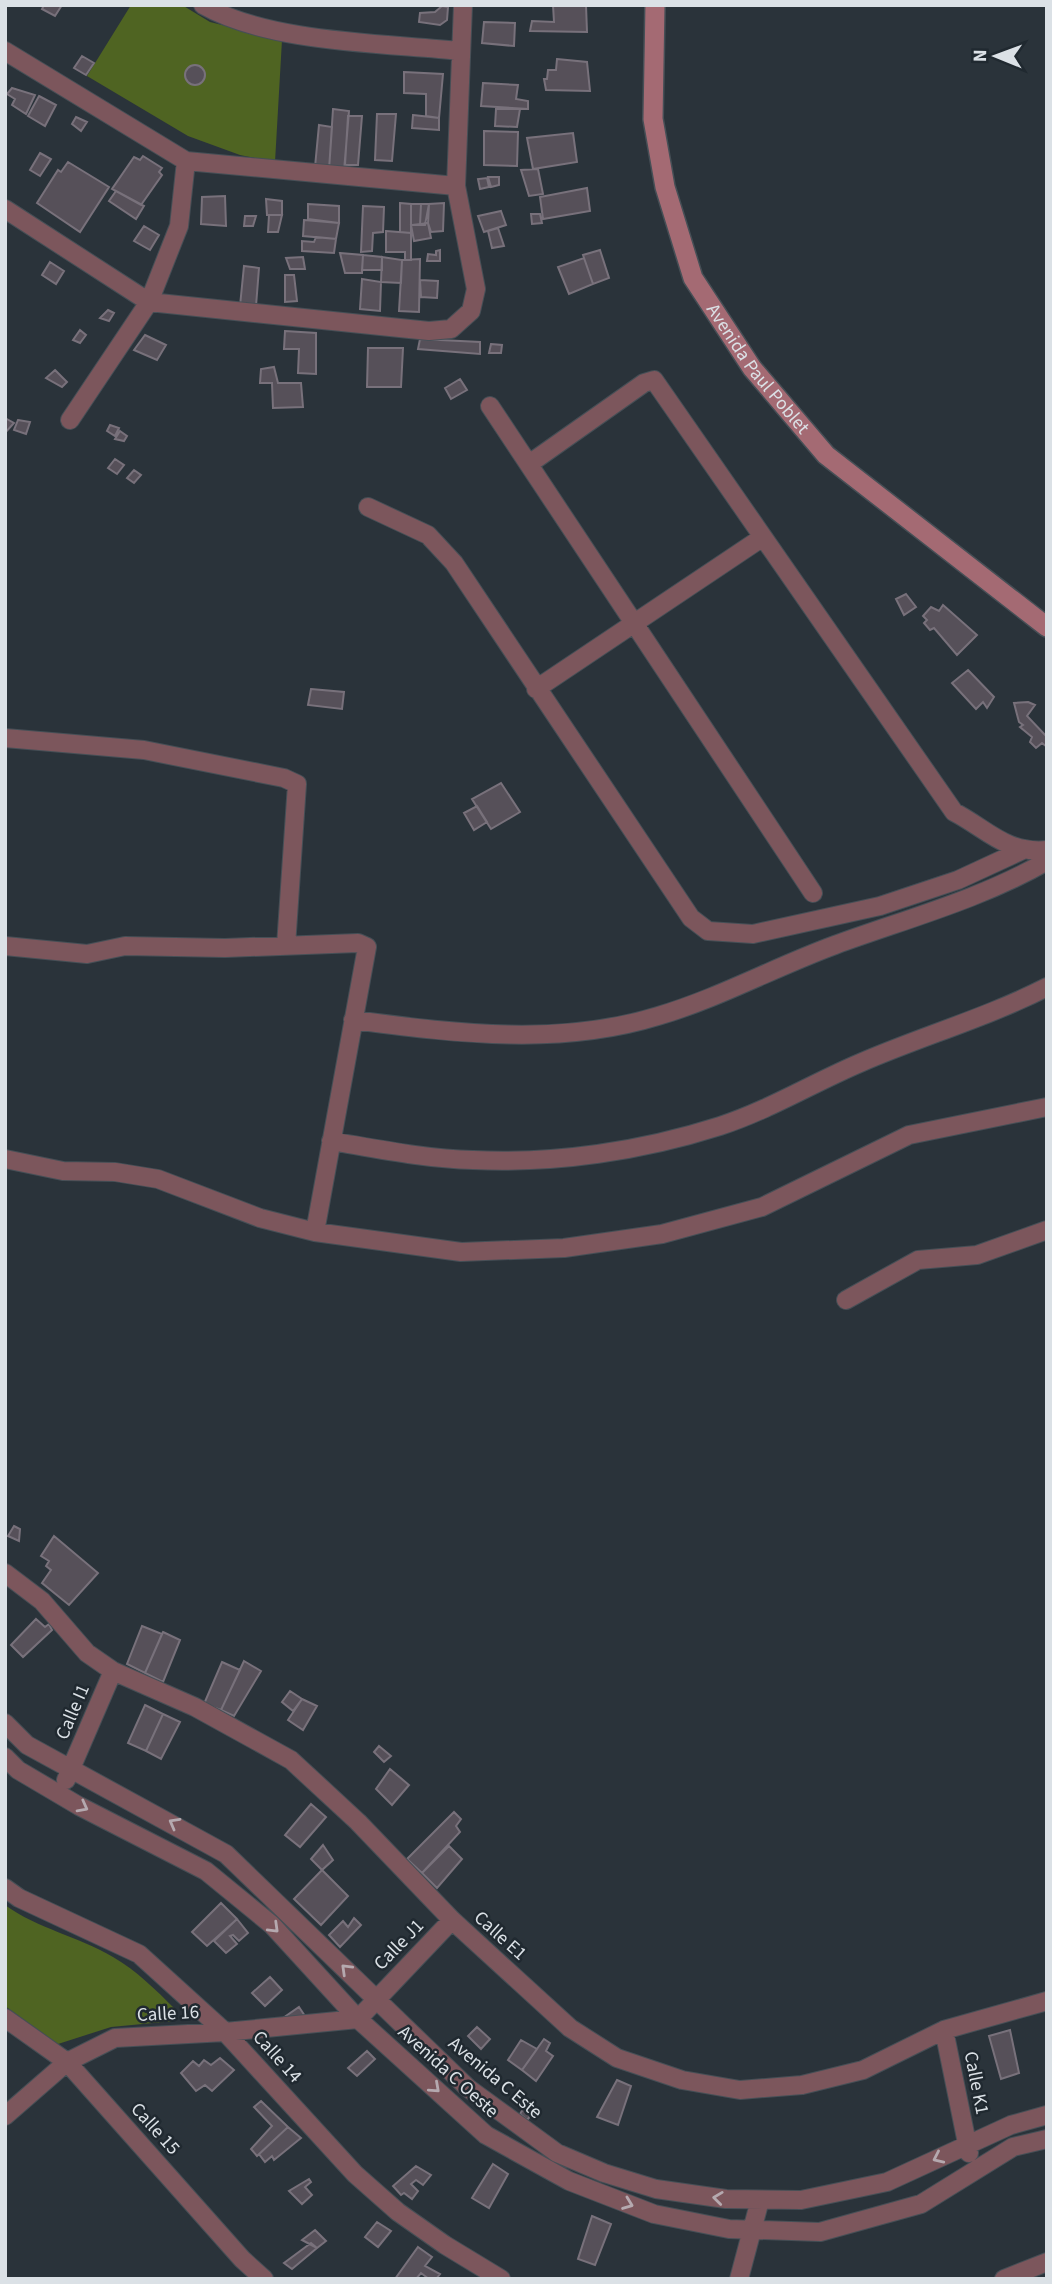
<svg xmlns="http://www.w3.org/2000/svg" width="1052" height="2284" viewBox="0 0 1052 2284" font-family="'Source Sans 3',sans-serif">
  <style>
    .green { fill: #4f6422 }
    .building { fill: #565059; stroke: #78717b; stroke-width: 2 }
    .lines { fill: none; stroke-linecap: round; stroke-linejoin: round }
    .minor-casing { stroke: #464f56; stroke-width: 20 }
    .secondary-casing { stroke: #464f56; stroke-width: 22 }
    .minor { stroke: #7c565c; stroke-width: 18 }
    .secondary { stroke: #a46a73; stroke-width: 19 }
    .oneway { stroke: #b5a9af }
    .labels { text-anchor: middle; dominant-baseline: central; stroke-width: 5; stroke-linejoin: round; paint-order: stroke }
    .street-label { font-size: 19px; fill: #dbe1e6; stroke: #202930 }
  </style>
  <rect width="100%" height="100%" fill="#2a333a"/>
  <path class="green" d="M131,5H182L210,22L282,40L275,162L240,155L188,136L87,76Z
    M5,1905C38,1929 78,1936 113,1957C137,1971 156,1990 175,2009L174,2021L111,2027L58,2044L5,2006Z"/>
  <path class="building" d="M44,5H62L55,16L42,9Z
    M553,5H586L587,32L530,31L532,21L554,22Z
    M442,6L448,7L447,20L440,25L419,22L420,13L435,12Z
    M484,22L515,23L514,46L482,43Z
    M82,56L94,63L86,75L74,68Z
    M557,59L587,62L590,91L546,90L544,79H547L548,70H556Z
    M185 75a10 10 0 1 1 20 0a10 10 0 1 1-20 0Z
    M404,72L443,74L439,118L426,116V94L404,93Z
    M483,83L518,85L516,99L528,101V109L481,106Z
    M12,88L35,95L26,114L12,105L15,99L7,94Z
    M39,96L56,105L45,126L28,116Z
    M333,109L349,111L344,171L329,170Z
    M496,109H520L517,127L495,126Z
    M377,114H396L392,161L375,160Z
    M413,115L439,118V130L412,128Z
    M348,116H362L358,165H345Z
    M76,117L87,122L81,131L72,124Z
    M319,125L332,127L329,170L315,167Z
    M484,131L518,132L517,166L484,165Z
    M573,133L577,162L533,169L527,138Z
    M40,153L51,159L40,176L30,170Z
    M143,156L162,168L159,172L162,175L141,205L112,189L134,157L140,160Z
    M68,162L109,187L80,232L37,203L58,170L61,172Z
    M538,169L543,194L529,196L521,170Z
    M488,177H499V185L491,187Z
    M487,178L489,187L480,189L478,179Z
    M587,188L590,211L543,219L540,197Z
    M116,191L144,206L136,219L109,201Z
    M225,196L226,226L201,224L202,197Z
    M266,199L282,201V215H267Z
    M400,203L411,204V233L400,232Z
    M444,203L443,231L431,232L428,223L429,204Z
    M308,204L339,206V223L308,219Z
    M411,204H421L420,225H411Z
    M421,204H429L425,225H420Z
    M363,206L384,207L383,232L373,233L372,251L361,252Z
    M501,211L506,225L484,232L478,216Z
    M531,214H540L542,223L532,224Z
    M269,215H282L278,232H268Z
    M245,216H256L253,226H244Z
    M304,220L339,223L336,239L303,236Z
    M428,223L431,238L414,241L411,225Z
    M144,226L159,235L150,250L134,241Z
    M498,228L504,246L492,248L488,231Z
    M386,231L411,233V260H405V252H386Z
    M316,237L336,239L334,253L302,251V241L314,242Z
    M440,250V261H427L428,254L436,255V251Z
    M600,250L609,278L593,284L583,255Z
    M340,253L363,255L362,273H345Z
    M363,255L382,257V270H362Z
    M303,257L305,269H290L286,258Z
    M382,257L402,260L401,283L381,282Z
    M584,258L593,284L569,294L558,267Z
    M420,259L419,312L399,311L402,260Z
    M50,262L64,271L56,284L42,275Z
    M244,266L259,268L256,306H240Z
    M285,275H294L297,301L285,302Z
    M362,279L381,282L380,311L360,309Z
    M420,280L438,281L437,298L421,297Z
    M108,310L114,313L109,321L100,318Z
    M80,330L86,335L80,343L73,340Z
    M285,331L316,333V374L298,373L299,349H284Z
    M145,335L166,345L157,360L134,350Z
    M420,339L480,342V354L418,349Z
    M491,344L502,345L501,353H489Z
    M368,348H403L401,387H367Z
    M274,367L278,383H301L303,407L273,408L272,383H260L261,369Z
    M55,370L67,382L62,387L46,378Z
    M460,379L467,390L451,399L445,388Z
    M5,418L14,423L5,433Z
    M18,420L30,422L26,434L14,430Z
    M110,425L119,428L115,436L107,431Z
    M120,431L127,436L124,441L115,439Z
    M115,459L124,465L117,474L108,468Z
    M134,470L141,475L134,483L127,478Z
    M906,594L916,607L904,615L896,599Z
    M943,605L977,635L957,655L934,628L930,630L924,623L927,620L923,616L931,607L939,611Z
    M968,670L994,697L987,708L983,702L976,709L952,683Z
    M311,689L344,692L342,709L308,705Z
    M1028,702L1035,705L1027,716L1047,737V747L1042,743L1036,748L1030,742L1032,737L1020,727L1023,725L1019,722L1014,703Z
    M501,783L520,812L491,829L472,799Z
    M477,806L487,822L474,830L464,813Z
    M14,1526L20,1529L19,1541L8,1536Z
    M54,1536L98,1573L69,1605L42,1583L51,1570L46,1566L49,1561L41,1556Z
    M36,1619L45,1627L49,1624L52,1630L23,1657L11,1645Z
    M142,1626L162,1634L145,1673L127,1664Z
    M163,1632L180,1640L163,1682L145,1673Z
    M244,1661L261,1671L234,1716L221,1710Z
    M222,1662L240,1670L221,1710L204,1704Z
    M290,1691L302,1699L293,1711L282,1702Z
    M302,1699L317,1706L303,1730L288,1720Z
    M145,1705L163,1714L146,1751L128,1743Z
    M163,1714L180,1722L161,1759L146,1751Z
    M379,1746L391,1756L384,1762L374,1752Z
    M390,1769L409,1785L392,1805L376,1789Z
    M311,1804L326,1817L300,1847L285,1835Z
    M454,1812L461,1819L456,1826L460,1832L422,1873L407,1859Z
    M323,1845L333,1860L322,1870L311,1859Z
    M449,1846L462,1859L437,1888L422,1873Z
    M322,1870L348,1896L321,1925L294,1899Z
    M221,1903L237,1919L207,1946L192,1932Z
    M354,1918L361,1925L340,1947L329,1935L343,1921L348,1927Z
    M237,1919L248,1933L239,1941L233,1935L230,1936L237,1944L226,1953L214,1941Z
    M270,1977L282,1990L265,2006L252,1993Z
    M299,2007L307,2019L280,2020Z
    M477,2027L490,2039L481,2049L468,2036Z
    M1010,2030L1019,2073L1001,2079L989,2036Z
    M544,2039L550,2043L546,2051L553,2056L536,2081L522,2070Z
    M521,2040L537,2049L522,2070L508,2060Z
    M367,2051L375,2059L357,2076L348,2068Z
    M220,2058L234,2070L212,2091L205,2085L196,2091L181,2073L193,2061L199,2066L204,2060L211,2065Z
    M617,2080L631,2086L618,2125L597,2117Z
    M261,2101L288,2127L257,2156L251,2149L272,2126L254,2107Z
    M525,2106L534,2112L527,2120L520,2114Z
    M288,2127L301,2138L274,2160L272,2156L265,2162L259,2154Z
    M493,2164L508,2174L489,2208L472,2198Z
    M416,2166L431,2175L423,2185L416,2180L411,2184L418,2191L412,2199L404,2193L401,2195L393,2186Z
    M309,2179L311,2182L305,2187L312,2195L302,2204L289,2191Z
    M592,2216L611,2224L595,2265L578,2259Z
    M377,2222L391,2231L378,2247L365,2237Z
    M315,2230L326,2241L317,2248L302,2240Z
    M311,2243L317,2248L292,2269L284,2263Z
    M418,2247L432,2257L425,2266L440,2274L436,2279H429L421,2273L416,2279H395Z"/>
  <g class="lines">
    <g class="minor-casing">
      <path id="minor" d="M203,5C269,43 384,43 460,51
        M5,51L186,161L456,186
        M5,209L149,302L429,331L451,329L471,311L476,289L456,186L463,5
        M490,406L813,893
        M70,420L149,302L179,226L186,161
        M529,464L644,383L654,380L954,812C987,829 1006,854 1047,850
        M368,507L428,535L454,563L691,918L708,931L753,934L880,906L958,880L1025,849
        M536,689L763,537
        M5,738L144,750L284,778L297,784L286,946
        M5,946L87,954L125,946L225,948L358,943L367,947L315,1232
        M353,1020C455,1033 558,1047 658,1016C719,998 775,967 835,945C906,919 981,899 1047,861
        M331,1141C378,1149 426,1159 473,1160C555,1164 642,1151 720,1126C769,1110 813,1083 860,1063C922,1036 986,1018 1047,987
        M5,1159L63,1171L115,1172L158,1179L260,1218L315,1232L461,1252L564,1248L662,1234L762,1207L909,1135L1047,1107
        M846,1300L918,1260L977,1255L1047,1230
        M5,1573L42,1601L87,1653L113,1671L195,1707L291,1760L358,1822L452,1920L570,2028L617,2058L682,2080L740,2090L802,2085L863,2070L944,2030L1047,2001
        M5,1723L27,1745L226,1854L468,2088L557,2153L604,2173L656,2189L726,2199L801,2200L887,2182L1011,2125L1047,2115
        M5,1757L18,1770L79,1806L206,1871L272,1925L358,2019L486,2135L569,2181L654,2214L729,2229L820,2232L921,2204L1013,2147L1047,2139
        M66,1780L113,1671
        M5,1888L19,1898L139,1954L225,2032L355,2174L398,2212L445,2245L501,2279
        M5,2018L67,2062L242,2259L264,2279
        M944,2030L969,2153
        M5,2116L67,2062L115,2038L225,2032L358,2019L452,1920
        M739,2279L760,2200
        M1004,2279L1047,2262"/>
    </g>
    <g class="secondary-casing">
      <g id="secondary">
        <path id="s1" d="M655,5L653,119L665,187L693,278L752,368L826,455L1047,627"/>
      </g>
    </g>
    <use href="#minor" class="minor"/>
    <use href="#secondary" class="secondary"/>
  </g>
  <defs><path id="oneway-chevron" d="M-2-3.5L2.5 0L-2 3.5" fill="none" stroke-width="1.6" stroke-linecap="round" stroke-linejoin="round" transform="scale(1.75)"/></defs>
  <g class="oneway">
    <use href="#oneway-chevron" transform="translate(83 1807) rotate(28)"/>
    <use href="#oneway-chevron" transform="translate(174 1823) rotate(-151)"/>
    <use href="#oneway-chevron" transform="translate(274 1928) rotate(44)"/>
    <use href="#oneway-chevron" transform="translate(346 1969) rotate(-136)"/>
    <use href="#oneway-chevron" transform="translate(435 2088) rotate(42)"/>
    <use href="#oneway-chevron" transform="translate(938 2158) rotate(155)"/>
    <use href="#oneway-chevron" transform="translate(718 2198) rotate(-173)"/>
    <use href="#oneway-chevron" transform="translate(628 2204) rotate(21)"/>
  </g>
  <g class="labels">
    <g class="street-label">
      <text stroke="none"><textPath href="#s1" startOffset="390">Avenida Paul Poblet</textPath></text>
      <text transform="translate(73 1712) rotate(-67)">Calle I1</text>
      <text transform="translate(500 1936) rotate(42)">Calle E1</text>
      <text transform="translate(399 1945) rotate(-46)">Calle J1</text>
      <text transform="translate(168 2014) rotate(-3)">Calle 16</text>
      <text transform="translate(277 2057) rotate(48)">Calle 14</text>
      <text transform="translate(448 2072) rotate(42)">Avenida C Oeste</text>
      <text transform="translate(495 2078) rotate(40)">Avenida C Este</text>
      <text transform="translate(976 2083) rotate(79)">Calle K1</text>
      <text transform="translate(155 2129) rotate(48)">Calle 15</text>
    </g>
  </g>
  <rect width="1052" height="2284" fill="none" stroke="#dbe1e6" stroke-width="14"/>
  <g transform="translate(996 56) rotate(271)" stroke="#202930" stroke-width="5" paint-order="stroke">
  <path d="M0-5L12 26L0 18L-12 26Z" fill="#dbe1e6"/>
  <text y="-10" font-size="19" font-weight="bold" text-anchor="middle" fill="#dbe1e6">N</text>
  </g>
</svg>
